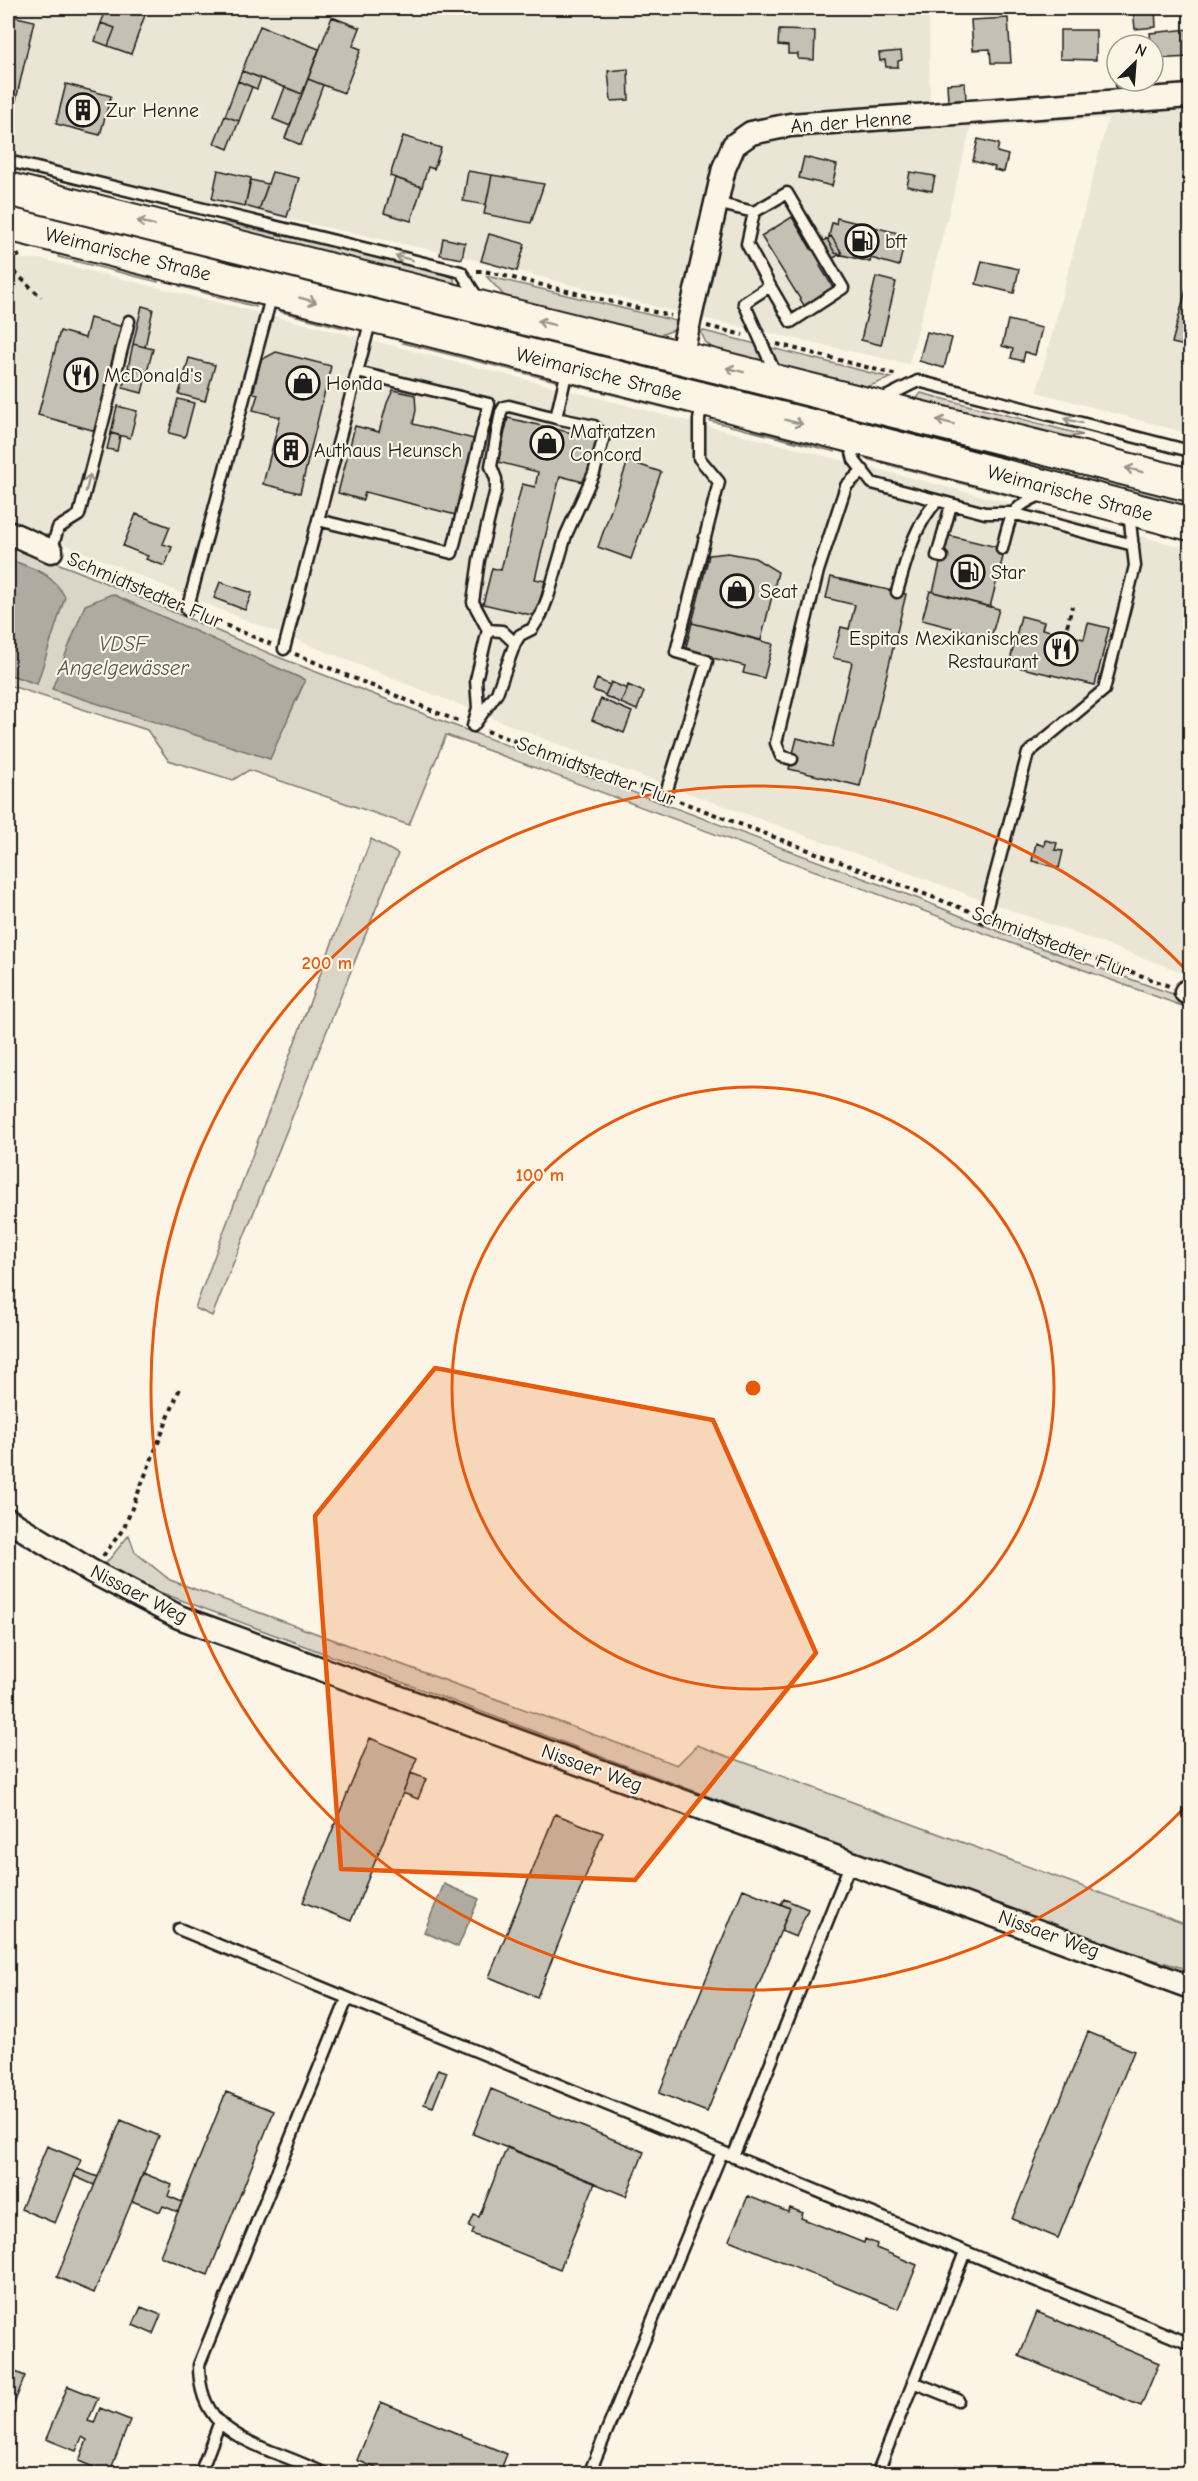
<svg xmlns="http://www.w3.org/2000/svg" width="1198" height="2481" viewBox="0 0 1198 2481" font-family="'Comic Neue',sans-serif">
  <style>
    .built { fill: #ebe5d6 }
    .green { fill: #dbd5c8; stroke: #7c7872; stroke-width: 1.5; fill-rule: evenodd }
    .water { fill: #b0aba1; stroke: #75726c; stroke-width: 1.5 }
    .building { fill: #c4c0b3; stroke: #1c1c1c; stroke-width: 1.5 }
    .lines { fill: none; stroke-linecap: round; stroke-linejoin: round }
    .service-casing { stroke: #1c1c1c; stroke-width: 15 }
    .minor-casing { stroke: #1c1c1c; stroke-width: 27 }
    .secondary-casing { stroke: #1c1c1c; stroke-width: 36 }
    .path { stroke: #1c1c1c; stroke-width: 4; stroke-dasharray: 4.5 4.5; stroke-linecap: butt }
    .service { stroke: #fcf5e5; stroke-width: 10 }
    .minor { stroke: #fcf5e5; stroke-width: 22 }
    .secondary { stroke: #fcf5e5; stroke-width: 32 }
    .oneway { stroke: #97938b }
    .marked { fill: #e8590c; fill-opacity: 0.2; stroke: #e8590c; stroke-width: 4.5; stroke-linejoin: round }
    .ring { fill: none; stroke: #e8590c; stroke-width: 3 }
    .labels { text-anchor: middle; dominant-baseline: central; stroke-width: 4.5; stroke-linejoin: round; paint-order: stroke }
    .poi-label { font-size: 20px; fill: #1c1c1c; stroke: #fcf5e5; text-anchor: start }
    .street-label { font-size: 20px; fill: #1c1c1c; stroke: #fcf5e5 }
    .water-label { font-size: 21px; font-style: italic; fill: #575551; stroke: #fcf5e5 }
    .centre { fill: #e8590c; stroke: #fcf5e5; stroke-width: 3 }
    .ring-label { font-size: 18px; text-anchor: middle; font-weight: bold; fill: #e8590c; stroke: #fcf5e5; stroke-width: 4.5; stroke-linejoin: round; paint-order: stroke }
  </style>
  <rect width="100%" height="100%" fill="#fcf5e5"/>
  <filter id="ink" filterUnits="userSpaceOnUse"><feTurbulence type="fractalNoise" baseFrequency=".0167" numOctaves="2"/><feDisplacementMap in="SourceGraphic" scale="12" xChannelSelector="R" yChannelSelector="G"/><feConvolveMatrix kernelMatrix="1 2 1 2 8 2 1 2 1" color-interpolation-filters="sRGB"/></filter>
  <g filter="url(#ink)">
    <path class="built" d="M8,8H929L930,126L1190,104V434L1037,392L1108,118L971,127L909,364L680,313L465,257L76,174L8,157Z
      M17,259H41L339,332L1190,549V975L608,764L216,608L8,520V266Z"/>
    <path class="green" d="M228,223L445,273L454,278V290L217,228L219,224Z
      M60,248L154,272L158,282L58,257Z
      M193,256L253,262L595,352L574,353Z
      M486,276L680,322L674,330L654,337L512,304Z
      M180,282L254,297L256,307L179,286Z
      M281,308L342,319L348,329L281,312Z
      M700,330L891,378L856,391L716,350L706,343Z
      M415,337L550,371L556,381L403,343Z
      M696,377L1190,497V509L695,381Z
      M583,379L680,403L686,413L573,385Z
      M921,393L1083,435L1051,439L913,403Z
      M719,414L729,416L755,431L836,452L710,421Z
      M863,449L1028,491L1014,497L865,459Z
      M8,544L80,572L278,657L442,721L919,899L1025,942L1190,1000V1009L446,735L409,825L249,770L233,780L168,760L147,730L8,685V674L37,684L47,574L8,559ZM268,664L305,681L269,759Z
      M371,839L398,854L212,1316L195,1308Z
      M129,1535L135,1552L170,1580L677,1765L697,1745L1190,1926V1970L1127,1952L146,1587L103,1567Z"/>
    <path class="water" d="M8,559C33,569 51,572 65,597L37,684L8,674Z
      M112,594L305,680L270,759L52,689L85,605Z
      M444,1884L479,1899L458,1947L424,1932Z"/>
    <path class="building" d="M107,8H123L145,15L131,54L108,46L115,28L101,23Z
      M1155,8L1156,27L1135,29L1133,9Z
      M8,15L34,21L16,100L8,98Z
      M332,17L360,28L353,46L361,49L344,93L308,79Z
      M1008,18L1011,63H991L990,49L973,50L971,20Z
      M101,23L115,28L108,46L95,41Z
      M260,26L319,49L302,94L242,71Z
      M1190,29V57L1153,59L1150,33Z
      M779,30L815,31L814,60L798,59V54H788V46L778,45Z
      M1060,30H1096V60L1060,59Z
      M901,51L902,60L898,61V67H886L885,60L880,61L879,53Z
      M628,69L629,100L611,101L608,71Z
      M242,71L261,78L257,89L238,81Z
      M1115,76L1117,81H1138V91L1116,92Z
      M308,79L323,85L301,145L285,138Z
      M238,81L252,87L239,121L225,116Z
      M965,83L966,100L948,101L947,84Z
      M66,84L111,96L100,135L56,124Z
      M285,87L302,94L290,126L273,119Z
      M225,116L239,121L228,149L214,143Z
      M403,136L441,148L434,169L428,167L422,187L390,176Z
      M978,139L999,144L997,152L1008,155L1004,172L994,170L995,167L973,161Z
      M804,157L837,165L832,186L799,178Z
      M218,170L251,178L245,206L212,199Z
      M468,171L492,175L486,205L463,201Z
      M272,172L299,178L287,217L259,210Z
      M910,172L935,176L932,191L907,186Z
      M492,175L544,184L531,223L484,214Z
      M395,178L422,187L411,221L384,213Z
      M251,180L268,184L259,210L245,206Z
      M792,217L811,249L831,236L842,253L820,266L839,297L810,315L761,236Z
      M837,218L906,235L899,266L871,258L870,262L835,253L828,241L832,223L836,224Z
      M489,234L525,244L517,271L481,261Z
      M443,238L465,243L462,259L440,255Z
      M982,261L1019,269L1014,293L976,284Z
      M1190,274V347L1172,343Z
      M876,277L896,282L881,345L861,340Z
      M142,306L153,309L145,347L133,344Z
      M90,318L123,327L96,431L38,415L60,331L85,338Z
      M1008,320L1042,328L1035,355L1025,352L1023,361L1011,358L1013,349L1002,346Z
      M927,332L952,338L944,368L919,361Z
      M133,344L153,349L147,372L128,368Z
      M276,352L331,366L300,493L263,484L280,417L253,410L258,394L253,393L261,360Z
      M189,358L215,365L205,401L179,394Z
      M128,368L147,372L142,393L123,388Z
      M393,390L415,395L416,410L413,424L474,439L456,515L365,492L363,500L338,493L355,426L379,432L387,403Z
      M178,399L194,403L185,437L169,433Z
      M117,406L137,411L130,438L111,433Z
      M508,418L598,439L587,483L560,476L535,579L545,581L536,616L483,604L492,568L501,570L522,484L535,487L538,472L498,462Z
      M111,433L120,436L117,451L107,449Z
      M628,461L661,472L631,559L598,547Z
      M136,514L170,527L163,544L172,547L165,566L146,559L148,556L123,546Z
      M947,535L1005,549L990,607L933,592Z
      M728,553L755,558L778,572L761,640L692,623L709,555Z
      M831,577L906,594L860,786L789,769L797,738L832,747L852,662L833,658L841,627L849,629L855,605L826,598Z
      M220,582L252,593L245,610L214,598Z
      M930,591L999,609L991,638L922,620Z
      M1021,616L1044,622L1042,629L1084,639L1088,623L1109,628L1095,685L1009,665Z
      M692,623L773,644L764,678L743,673L745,666L685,651Z
      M597,679L610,685L605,695L593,690Z
      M611,682L627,689L621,703L605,696Z
      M628,685L644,692L637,710L621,703Z
      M601,699L632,712L624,733L592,720Z
      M1045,840L1057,843L1055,850L1063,851L1059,868L1032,861L1036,843L1044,846Z
      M370,1738L417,1758L351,1921L303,1902Z
      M411,1773L426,1779L418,1799L403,1793Z
      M555,1814L603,1833L537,1997L489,1977Z
      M743,1889L790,1908L707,2112L659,2093Z
      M784,1899L808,1909L796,1937L781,1931L790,1908L781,1904Z
      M1088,2032L1134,2051L1058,2238L1012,2219Z
      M438,2069L447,2072L433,2107L424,2104Z
      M491,2089L644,2152L626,2196L473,2134Z
      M226,2092L274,2111L208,2275L160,2256Z
      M121,2120L159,2136L94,2293L57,2277Z
      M47,2146L81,2160L55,2223L21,2209Z
      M507,2147L595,2183L560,2269L472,2234L474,2229L469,2227L474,2215L479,2217Z
      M77,2169L98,2177L94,2185L74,2176Z
      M143,2173L172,2185L168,2196L182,2202L178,2212L163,2206L160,2212L132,2201Z
      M748,2196L788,2212L790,2208L803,2213L801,2218L864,2243L865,2239L877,2244L876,2248L917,2265L899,2309L729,2240Z
      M141,2307L161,2315L153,2334L133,2325Z
      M1037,2312L1159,2363L1141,2406L1019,2356Z
      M8,2369L25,2376L8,2419Z
      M68,2386L98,2398L88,2421L94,2423L100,2408L130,2420L109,2474L79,2461L87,2440L82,2437L76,2451L46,2439Z
      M381,2402L507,2454L499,2474H389L357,2460Z"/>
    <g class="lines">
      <g class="service-casing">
        <path id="service" d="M8,161L461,272L479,300
          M716,203L754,212L747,244L770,286L744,303L776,375
          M754,212L787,193L843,288L791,322L770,286
          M880,400L918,381L1190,451
          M556,418L594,426L604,436L594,473L566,535L548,597L541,615L532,629L520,635L515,643L497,693L473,726L478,708L476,680L488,630L473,602L479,560L496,489V479L491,466L501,412L504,407L509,406L556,418L568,366
          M849,441L854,460L872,483L985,513H1012L1133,545
          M318,520L452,553L489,404L357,372
          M1002,549C1011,515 1009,508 1043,494
          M51,551L58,528L79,515L129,321
          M942,557L937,556L951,505
          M897,592C907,558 913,528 937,501
          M187,610L272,294
          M488,630L502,631L515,643
          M284,649L371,319
          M792,759L781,756L776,743L818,571L846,486L863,470
          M665,796L707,661L676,652L719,482L699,458V420L702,403
          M984,917L1028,753L1104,690L1135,566L1129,513
          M179,1929L1190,2344
          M733,2157L851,1862
          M913,2382L958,2400
          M200,2474L219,2424
          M326,2474C308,2466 289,2458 270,2451C227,2433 199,2417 199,2365L347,1999
          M589,2474L722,2152
          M877,2474L965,2252"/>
      </g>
      <g class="minor-casing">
        <path id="minor" d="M681,357L724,168L734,145L751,133L790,125L1190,96
          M8,532L51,551
          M1186,992L1190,994
          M8,1520L91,1571L179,1617L1190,1987"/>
      </g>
      <g class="secondary-casing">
        <path id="secondary" d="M8,189L1190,485
          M8,224L847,435L1190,524"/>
      </g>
      <path class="path" d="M8,260L20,255
        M8,266L41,297
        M477,271H484L671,316
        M707,326L743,335
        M777,344L897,375
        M69,558L175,604
        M201,615L271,644
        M1065,635L1072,606
        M295,654L460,722
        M487,731L652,791
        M679,801L972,912
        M996,921L1169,986
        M103,1556L124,1528L180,1388"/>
      <use href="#service" class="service"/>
      <use href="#minor" class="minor"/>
      <use href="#secondary" class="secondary"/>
    </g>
    <defs><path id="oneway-shaft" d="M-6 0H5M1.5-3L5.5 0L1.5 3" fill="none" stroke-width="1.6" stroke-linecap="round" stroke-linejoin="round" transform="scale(1.5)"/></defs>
    <g class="oneway">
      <use href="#oneway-shaft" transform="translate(146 223) rotate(-166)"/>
      <use href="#oneway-shaft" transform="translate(404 258) rotate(-166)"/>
      <use href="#oneway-shaft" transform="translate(308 300) rotate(15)"/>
      <use href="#oneway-shaft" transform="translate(546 323) rotate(-166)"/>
      <use href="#oneway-shaft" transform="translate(735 370) rotate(-166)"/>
      <use href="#oneway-shaft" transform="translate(1073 421) rotate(-166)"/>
      <use href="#oneway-shaft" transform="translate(794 422) rotate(14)"/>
      <use href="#oneway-shaft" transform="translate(945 422) rotate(-166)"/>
      <use href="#oneway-shaft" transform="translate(1134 470) rotate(-166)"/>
      <use href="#oneway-shaft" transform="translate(88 483) rotate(-76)"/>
    </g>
  </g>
  <path class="marked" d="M435,1368L713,1420L816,1653L635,1880L341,1869L315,1516Z"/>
  <g class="ring">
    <circle cx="753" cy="1388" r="301"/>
    <path d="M1190 1802A602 602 0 1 1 1190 974"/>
  </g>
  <defs>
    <g id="building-ring" transform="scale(1.725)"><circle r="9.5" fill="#fcf5e5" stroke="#1c1c1c" stroke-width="1.5"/><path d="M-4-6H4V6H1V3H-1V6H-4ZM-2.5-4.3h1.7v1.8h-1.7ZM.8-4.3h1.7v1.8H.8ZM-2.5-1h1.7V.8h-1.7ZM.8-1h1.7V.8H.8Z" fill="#1c1c1c"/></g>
    <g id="fuel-ring" transform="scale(1.725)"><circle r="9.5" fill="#fcf5e5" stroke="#1c1c1c" stroke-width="1.5"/><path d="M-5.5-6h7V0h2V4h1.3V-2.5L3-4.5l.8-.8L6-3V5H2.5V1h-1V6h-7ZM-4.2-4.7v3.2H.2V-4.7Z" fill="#1c1c1c"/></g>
    <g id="restaurant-ring" transform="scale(1.725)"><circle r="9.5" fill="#fcf5e5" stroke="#1c1c1c" stroke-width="1.5"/><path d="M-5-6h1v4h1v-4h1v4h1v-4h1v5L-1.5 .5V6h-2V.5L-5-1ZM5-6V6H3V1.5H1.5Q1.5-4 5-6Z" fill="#1c1c1c"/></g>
    <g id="shop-ring" transform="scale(1.725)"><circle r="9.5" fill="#fcf5e5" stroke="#1c1c1c" stroke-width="1.5"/><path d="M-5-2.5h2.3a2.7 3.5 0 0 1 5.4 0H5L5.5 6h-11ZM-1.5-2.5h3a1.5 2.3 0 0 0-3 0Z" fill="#1c1c1c"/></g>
  </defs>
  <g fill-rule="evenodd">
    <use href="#building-ring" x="83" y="110"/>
    <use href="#fuel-ring" x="862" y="241"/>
    <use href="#restaurant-ring" x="81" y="375"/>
    <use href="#shop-ring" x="303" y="383"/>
    <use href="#shop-ring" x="547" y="443"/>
    <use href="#building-ring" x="291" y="450"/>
    <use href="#fuel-ring" x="968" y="572"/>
    <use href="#shop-ring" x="737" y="591"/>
    <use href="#restaurant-ring" x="1061" y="649"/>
  </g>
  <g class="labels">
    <g class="poi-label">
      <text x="106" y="110">Zur Henne</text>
      <text x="885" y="241">bft</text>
      <text x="104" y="375">McDonald's</text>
      <text x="326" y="383">Honda</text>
      <text x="570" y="431">Matratzen<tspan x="570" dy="23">Concord</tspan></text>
      <text x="314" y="450">Authaus Heunsch</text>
      <text x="991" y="572">Star</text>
      <text x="760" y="591">Seat</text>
      <text x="1038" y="638" text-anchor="end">Espitas Mexikanisches<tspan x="1038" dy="23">Restaurant</tspan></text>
    </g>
    <g class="street-label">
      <text transform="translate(851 122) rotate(-4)">An der Henne</text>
      <text transform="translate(128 254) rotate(14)">Weimarische Straße</text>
      <text transform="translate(599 374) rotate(14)">Weimarische Straße</text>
      <text transform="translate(1070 493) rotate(15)">Weimarische Straße</text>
      <text transform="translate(145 590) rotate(23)">Schmidtstedter Flur</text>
      <text transform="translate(596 771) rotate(20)">Schmidtstedter Flur</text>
      <text transform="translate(1051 942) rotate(21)">Schmidtstedter Flur</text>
      <text transform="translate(139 1594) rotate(27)">Nissaer Weg</text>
      <text transform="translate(592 1768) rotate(20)">Nissaer Weg</text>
      <text transform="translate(1049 1934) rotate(20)">Nissaer Weg</text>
    </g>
    <g class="water-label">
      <text x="123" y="644">VDSF<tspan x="123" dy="24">Angelgewässer</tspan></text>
    </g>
  </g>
  <circle cx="753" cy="1388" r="9" class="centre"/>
  <g class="ring-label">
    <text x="327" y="969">200 m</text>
    <text x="540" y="1181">100 m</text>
  </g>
  <rect width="1198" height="2481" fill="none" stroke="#fcf5e5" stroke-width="30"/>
  <rect x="15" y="15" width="1168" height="2451" fill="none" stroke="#1c1c1c" stroke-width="2" filter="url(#ink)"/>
  <g transform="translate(1135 63) rotate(25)"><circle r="28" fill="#fcf5e5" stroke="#a29e95" stroke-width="1.5"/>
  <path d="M0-4.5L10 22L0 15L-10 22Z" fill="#1c1c1c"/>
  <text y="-9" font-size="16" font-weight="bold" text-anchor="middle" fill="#1c1c1c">N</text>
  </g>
</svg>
